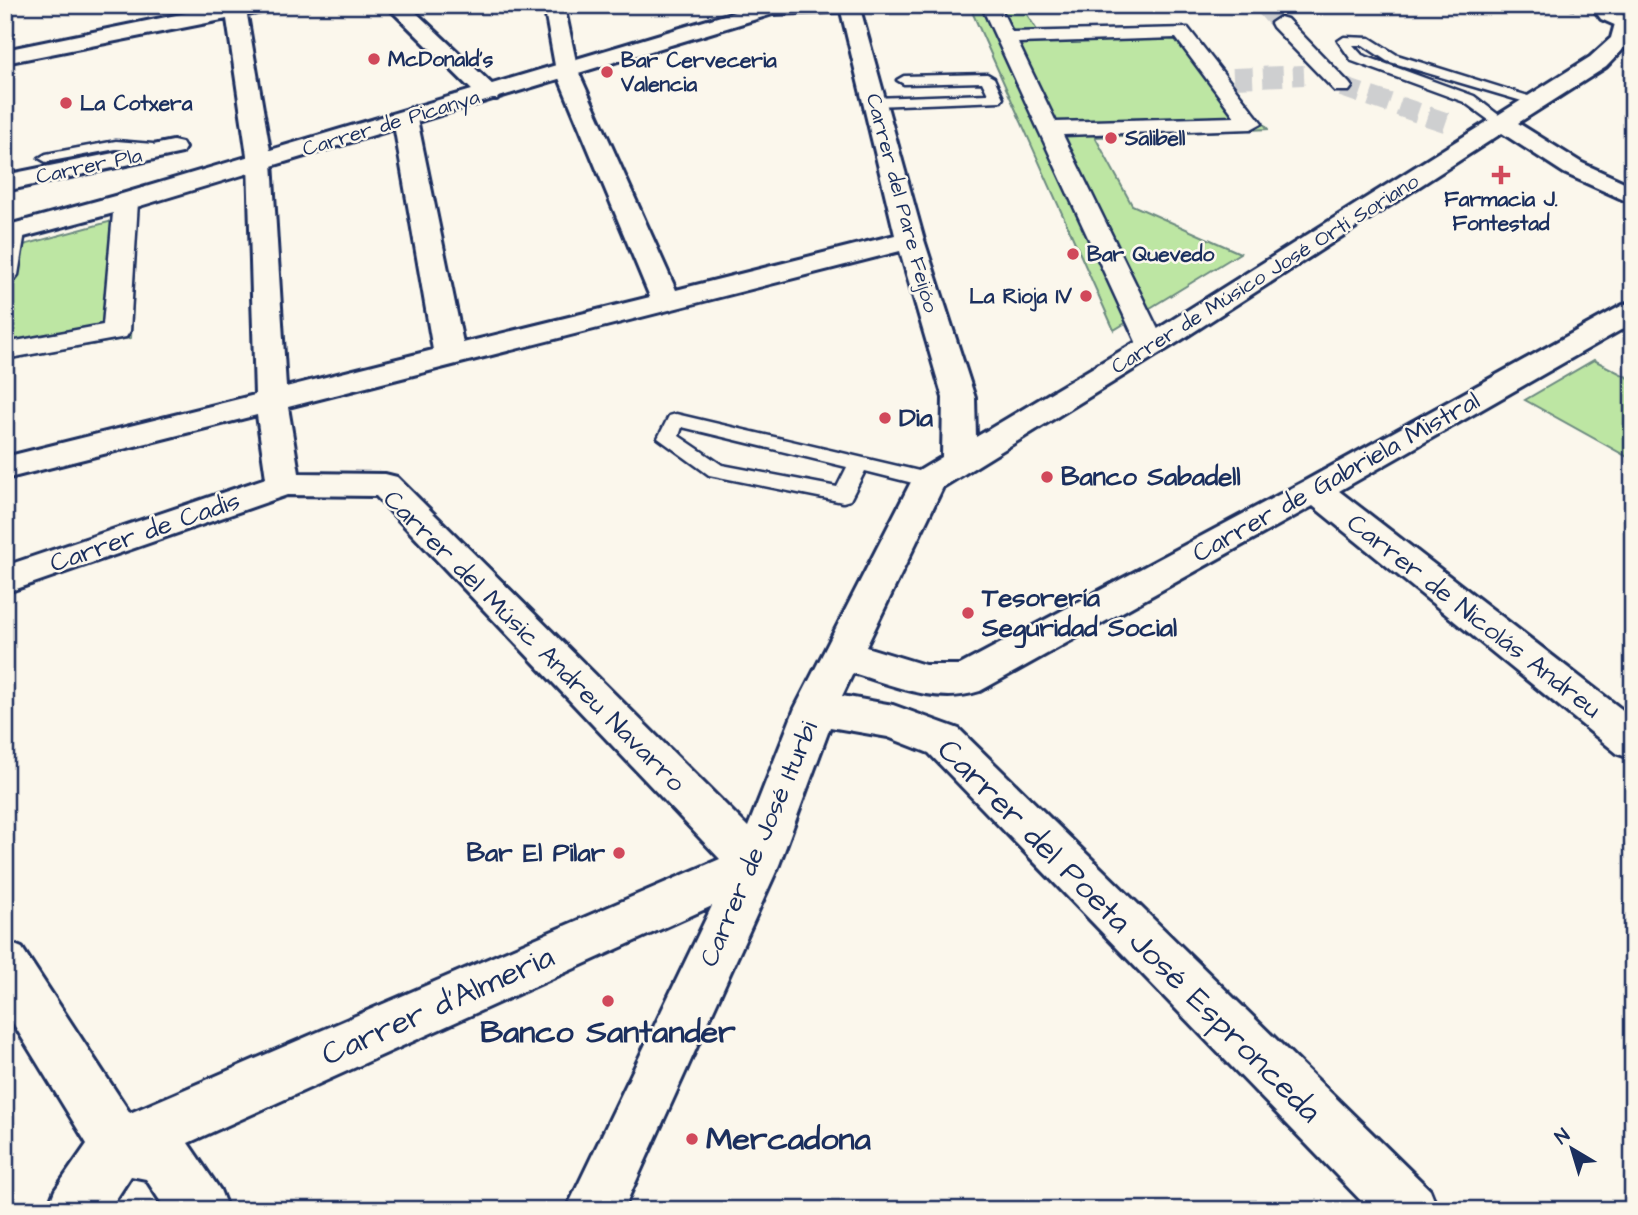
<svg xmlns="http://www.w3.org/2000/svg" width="1638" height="1215" viewBox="0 0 1638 1215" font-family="'Architects Daughter',sans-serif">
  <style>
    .green { fill: #bde6a3; stroke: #6c8a80; stroke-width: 2 }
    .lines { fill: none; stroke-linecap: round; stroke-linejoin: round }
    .pedestrian-tunnel { stroke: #cecfd0; stroke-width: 20; stroke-dasharray: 20 10; stroke-linecap: butt }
    .service-casing { stroke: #1b2f5e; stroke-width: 5 }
    .pedestrian-casing { stroke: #1b2f5e; stroke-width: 5 }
    .minor-casing { stroke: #1b2f5e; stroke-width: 6 }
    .tertiary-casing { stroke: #1b2f5e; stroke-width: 6 }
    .path { stroke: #1b2f5e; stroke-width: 2.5; stroke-dasharray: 4.5 3.5; stroke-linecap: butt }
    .service { fill: #fbf7ec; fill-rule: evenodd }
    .pedestrian { fill: #fbf7ec; fill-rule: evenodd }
    .minor { fill: #fbf7ec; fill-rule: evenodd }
    .tertiary { fill: #fbf7ec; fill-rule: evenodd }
    .poi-dot { fill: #d1495b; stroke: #fbf7ec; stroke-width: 2.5 }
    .labels { text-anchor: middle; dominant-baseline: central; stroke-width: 5; stroke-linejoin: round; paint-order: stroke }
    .far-poi-label { font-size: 21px; font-weight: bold; fill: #1b2f5e; stroke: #fbf7ec; text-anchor: start }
    .far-street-label { font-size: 21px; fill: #1b2f5e; stroke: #fbf7ec }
    .poi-label { font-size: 26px; font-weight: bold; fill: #1b2f5e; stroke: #fbf7ec; text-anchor: start }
    .street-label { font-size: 26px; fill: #1b2f5e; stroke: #fbf7ec }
    .near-street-label { font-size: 32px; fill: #1b2f5e; stroke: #fbf7ec }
    .near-poi-label { font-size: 32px; font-weight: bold; fill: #1b2f5e; stroke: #fbf7ec }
  </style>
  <rect width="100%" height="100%" fill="#fbf7ec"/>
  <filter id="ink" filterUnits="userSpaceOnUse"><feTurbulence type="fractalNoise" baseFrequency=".0143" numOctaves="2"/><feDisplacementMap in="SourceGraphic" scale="14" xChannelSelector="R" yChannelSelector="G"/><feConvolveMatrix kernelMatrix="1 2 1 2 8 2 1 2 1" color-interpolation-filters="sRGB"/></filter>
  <g filter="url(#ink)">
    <path class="green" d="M969,5H1021L1040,35L1186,30L1268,129L1095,137L1132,205L1240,253L1114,330Z
      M138,214L131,338L5,360V250Z
      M1594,360L1633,380V460L1525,400Z"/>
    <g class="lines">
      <path class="pedestrian-tunnel" d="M1264,5L1280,23
        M1233,78L1304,75
        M1342,87L1448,123"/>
      <g class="service-casing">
        <path id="service" d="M1344,37L1370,38L1397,55L1544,101L1532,104L1387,61L1363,45H1353L1362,55L1474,96L1509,123L1497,126L1464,102L1352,61L1338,41Z
          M987,74L994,78L1003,98L1001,101L874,106L867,102L874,98L988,94L982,82L904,84L897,80L904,76Z
          M116,141L153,144L158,153L151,157L143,151L116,149L46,162L39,158L46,154Z
          M1633,166V175L1626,173V167Z
          M676,414L936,475L939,480L929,487L865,471L850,500L843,502L709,475L658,438L669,416ZM682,427L847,467L837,487L722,465L679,436Z"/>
      </g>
      <g class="pedestrian-casing">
        <path id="pedestrian" d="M981,5H999L1012,32L1188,28L1262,123L1251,129L1063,135L1166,346L1162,352H1142L1138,346ZM1176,38L1235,117L1056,122L1018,43Z
          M1280,17L1287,19L1349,83L1352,87L1349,91H1335L1273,27L1271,23Z
          M126,195L134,197L138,202L130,331L126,337L5,359V343L103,325L114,202L118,197Z
          M13,225L22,227L25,232L18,275L14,280L5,283V227Z"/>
      </g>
      <g class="minor-casing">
        <path id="minor" d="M225,5H279L276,9L247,15L272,162L286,387L433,350L393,119L397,114H413L417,119L463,343L650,297L556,71L544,5H564L578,71L676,290L895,235L840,7L859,5L924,240L975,398L976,437L1156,330L1590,57L1611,38L1616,20H1630L1632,40L1606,67L1518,123L1582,163L1633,186V204L1564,173L1502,133L1178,342L943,487L866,647L925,665H960L1303,482L1623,305L1633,302V323L1339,491L1633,718V759L1618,754L1313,506L980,691C937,705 895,686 853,673L842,696L893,705L959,729L1430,1190L1438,1210H1370L929,753L888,737L830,727L779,865L623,1210H566L712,906L188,1143L220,1190L228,1210H166L146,1179L131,1176L109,1210H47L55,1190L87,1144L5,1010V941L22,948L130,1113L720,859L376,496L287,495L5,593V566L266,478L257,415L5,479V457L255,395L248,162L227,19L5,63V50ZM900,251L943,398L942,457L917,472L912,480L795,708L748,827L397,477L385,474L299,473L288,407Z
          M386,5H408L497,89L500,94L497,99H481Z
          M173,141L182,143L185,148L182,153L5,191V175Z"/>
      </g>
      <g class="tertiary-casing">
        <path id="tertiary" d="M758,5H870L860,11L773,14L140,206L5,242V226L122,194Z
          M1591,5H1611L1615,11L1633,19V33L1601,19Z"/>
      </g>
      <path class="path" d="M1555,5L1574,10"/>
      <use href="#service" class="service"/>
      <use href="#pedestrian" class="pedestrian"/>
      <use href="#minor" class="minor"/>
      <use href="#tertiary" class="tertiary"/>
    </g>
  </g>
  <g class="poi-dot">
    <circle cx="374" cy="59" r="7"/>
    <circle cx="607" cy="72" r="7"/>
    <circle cx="66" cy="103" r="7"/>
    <circle cx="1111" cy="138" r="7"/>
    <path d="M1497.5 164.5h7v7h7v7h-7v7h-7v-7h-7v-7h7z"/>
    <circle cx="1073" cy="254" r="7"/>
    <circle cx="1086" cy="296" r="7"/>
    <circle cx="885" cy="418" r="7"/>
    <circle cx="1047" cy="477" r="7"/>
    <circle cx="968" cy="613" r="7"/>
    <circle cx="619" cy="853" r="7"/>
    <circle cx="608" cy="1001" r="7"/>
    <circle cx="692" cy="1139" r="7"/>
  </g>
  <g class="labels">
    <g class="far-poi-label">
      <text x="388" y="59">McDonald's</text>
      <text x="621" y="60">Bar Cerveceria<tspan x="621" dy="24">Valencia</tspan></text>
      <text x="80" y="103">La Cotxera</text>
      <text x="1125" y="138">Salibell</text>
      <text x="1501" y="199" text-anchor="middle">Farmacia J.<tspan x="1501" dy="24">Fontestad</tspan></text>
      <text x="1087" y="254">Bar Quevedo</text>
      <text x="1072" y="296" text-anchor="end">La Rioja IV</text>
    </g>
    <g class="far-street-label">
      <text transform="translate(391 123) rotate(-17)">Carrer de Picanya</text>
      <text transform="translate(89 166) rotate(-12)">Carrer Pla</text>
      <text transform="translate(902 203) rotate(75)">Carrer del Pare Feijóo</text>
      <text transform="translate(1265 274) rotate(-32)">Carrer de Músico José Ortí Soriano</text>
    </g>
    <g class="poi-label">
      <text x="899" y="418">Dia</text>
      <text x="1061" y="477">Banco Sabadell</text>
      <text x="982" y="598">Tesorería<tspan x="982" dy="30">Seguridad Social</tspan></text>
      <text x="605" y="853" text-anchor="end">Bar El Pilar</text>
    </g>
    <g class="street-label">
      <text transform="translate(1336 477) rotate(-29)">Carrer de Gabriela Mistral</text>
      <text transform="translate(145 532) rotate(-19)">Carrer de Cadis</text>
      <text transform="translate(1474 616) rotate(38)">Carrer de Nicolás Andreu</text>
      <text transform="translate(534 641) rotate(45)">Carrer del Músic Andreu Navarro</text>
      <text transform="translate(759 844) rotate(-67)">Carrer de José Iturbi</text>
    </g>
    <g class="near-street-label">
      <text transform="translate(1129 931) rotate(45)">Carrer del Poeta José Espronceda</text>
      <text transform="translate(438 1006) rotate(-24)">Carrer d'Almeria</text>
    </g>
    <g class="near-poi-label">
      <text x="608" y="1032">Banco Santander</text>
      <text x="706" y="1139" text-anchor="start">Mercadona</text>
    </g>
  </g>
  <rect width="1638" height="1215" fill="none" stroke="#fbf7ec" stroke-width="28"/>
  <rect x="14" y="14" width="1610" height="1187" fill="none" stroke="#1b2f5e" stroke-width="2.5" filter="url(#ink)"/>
  <g transform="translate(1572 1149) rotate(322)" stroke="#fbf7ec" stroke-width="5" paint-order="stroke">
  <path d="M0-5L12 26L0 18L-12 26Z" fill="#1b2f5e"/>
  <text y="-10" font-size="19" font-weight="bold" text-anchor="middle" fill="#1b2f5e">N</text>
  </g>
</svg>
